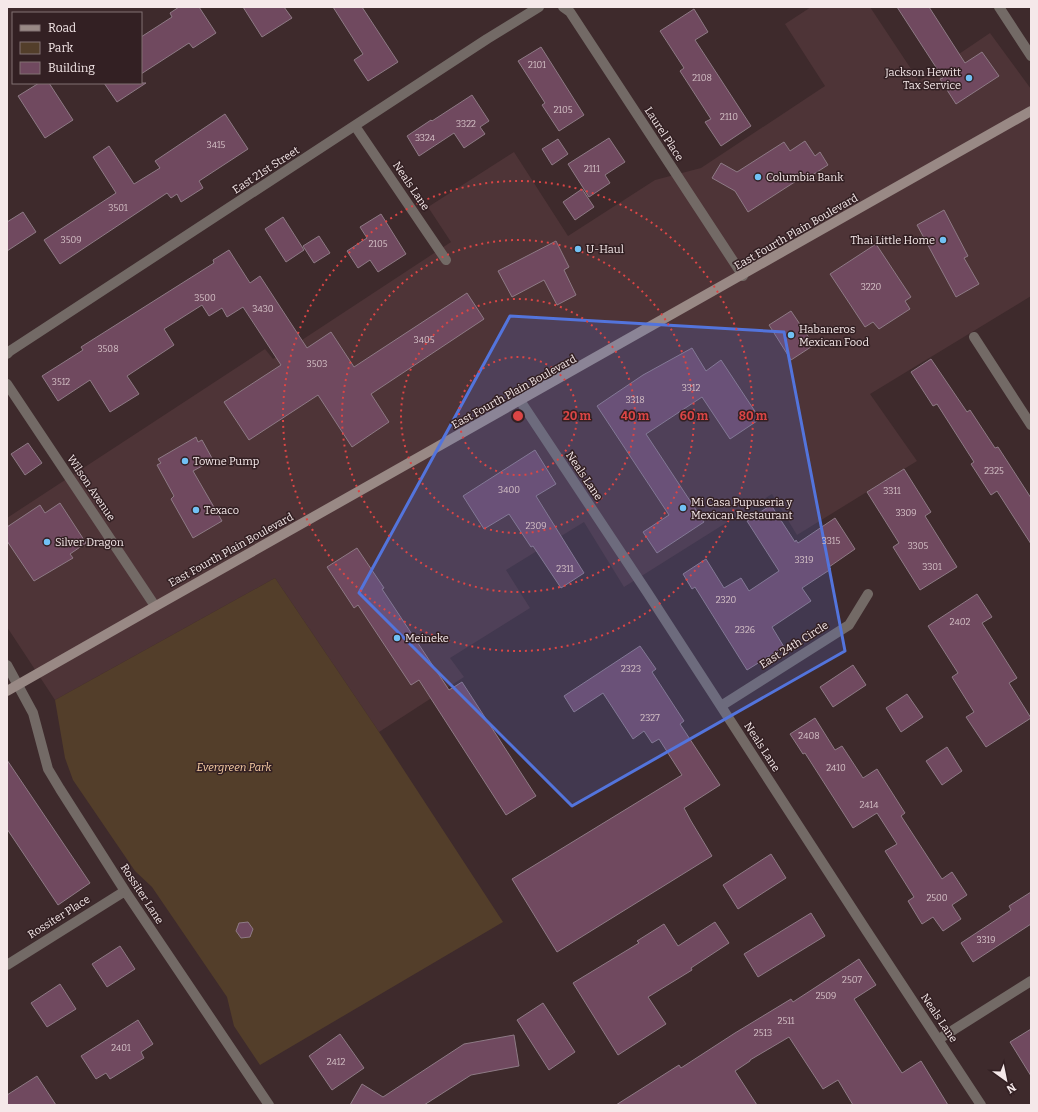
<svg xmlns="http://www.w3.org/2000/svg" width="1038" height="1112" viewBox="0 0 1038 1112" font-family="Bitter,serif">
  <style>
    .built { fill: #4e3437 }
    .green { fill: #533e2a }
    .building { fill: #70495f; stroke: #8e7a85 }
    .lines { fill: none; stroke-linecap: round; stroke-linejoin: round }
    .street { stroke: #736a66; stroke-width: 10 }
    .secondary { stroke: #998985; stroke-width: 10 }
    .marked { fill: #5374dc; fill-opacity: 0.2; stroke: #5374dc; stroke-width: 3; stroke-linejoin: round }
    .ring { fill: none; stroke: #db4545; stroke-width: 2; stroke-dasharray: 2 4 }
    .poi-dot { fill: #71c1f5; stroke: #332023; stroke-width: 1.5 }
    .labels { text-anchor: middle; dominant-baseline: central; stroke-width: 3; stroke-linejoin: round; paint-order: stroke }
    .number-label { font-size: 9px; fill: #d4c0c6 }
    .poi-label { font-size: 11px; fill: #f5e8e9; stroke: #332023; text-anchor: start }
    .street-label { font-size: 11px; fill: #f5e8e9; stroke: #332023 }
    .park-label { font-size: 11px; font-style: italic; fill: #fbd0a6; stroke: #332023 }
    .centre { fill: #db4545; stroke: #332023; stroke-width: 2 }
    .ring-label { font-size: 12px; text-anchor: middle; font-weight: bold; fill: #db4545; stroke: #332023; stroke-width: 3; stroke-linejoin: round; paint-order: stroke }
  </style>
  <rect width="100%" height="100%" fill="#3e2a2c"/>
  <path class="built" d="M811,7H870L919,81L990,33L1031,89V296L870,394L917,461L797,535L772,494L624,587L584,522L506,570L530,608L450,658L464,677L379,732L275,578L55,700L7,627V518L265,349L273,359L451,242L428,207L514,152L568,236L655,180L701,168L825,86L785,24Z"/>
  <path class="green" d="M275,578L379,732L503,922L260,1065L234,1026L227,997L152,887L135,871L73,780L65,758L55,700Z"/>
  <path class="building" d="M179,7H199L216,33L193,48L189,43L141,74V37L172,17L170,13Z
    M243,7H284L292,18L262,37Z
    M333,7H362L398,62L368,81L354,60L363,54Z
    M897,7H929L965,63L982,52L999,76L956,104L940,79L943,78Z
    M694,9L708,32L695,40L751,126L721,146L705,122L711,119L680,71L684,68L660,31Z
    M541,47L584,115L559,131L542,105L545,103L518,61Z
    M39,83H49L73,120L45,138L18,96Z
    M104,83H146L117,102Z
    M472,95L489,121L480,127L485,134L464,148L454,133L419,156L407,136L431,120L432,121Z
    M225,114L248,149L199,181L203,188L181,202L177,194L171,198L167,193L60,264L44,240L116,193L93,157L109,146L134,184L160,168L155,161Z
    M609,138L625,162L605,175L610,183L589,197L568,164Z
    M558,139L568,154L552,165L542,149Z
    M805,141L815,156L820,152L828,165L806,179L804,176L748,212L735,191L712,178L721,163L737,172L784,142L790,151Z
    M582,189L594,207L575,220L563,202Z
    M944,210L968,256L964,258L979,284L956,297L917,225Z
    M23,212L36,232L7,251V222Z
    M381,214L406,254L378,272L370,260L358,268L347,251L367,238L360,227Z
    M283,217L304,250L286,262L265,229Z
    M319,236L330,253L314,263L303,246Z
    M556,241L569,267L564,270L576,295L557,305L544,280L512,297L498,271Z
    M876,244L911,297L905,301L910,309L879,329L873,322L865,327L830,274Z
    M229,250L250,283L260,276L307,348L331,332L354,367L467,293L484,319L371,394L389,422L352,447L318,395L249,440L224,402L281,365L243,307L227,317L222,308L209,316L202,305L164,329L174,345L127,376L139,394L110,412L90,380L58,401L42,376L83,350L81,347L214,263L213,260Z
    M791,311L814,345L791,360L769,325Z
    M692,348L706,371L721,360L760,419L730,439L702,397L646,434L704,522L657,553L643,532L669,515L597,406L643,375Z
    M931,359L967,412L970,410L995,448L998,447L1031,498V544L997,491L991,495L971,464L974,462L937,404L933,406L911,372Z
    M196,437L198,442L202,440L213,460L193,471L222,521L193,538L171,499L174,496L157,465L161,463L158,459Z
    M28,443L42,463L25,475L11,454Z
    M535,450L556,484L536,496L584,573L561,588L533,546L531,547L509,514L484,529L463,496Z
    M904,469L931,512L925,516L957,567L920,590L893,547L899,543L867,492Z
    M60,503L86,543L70,554L73,558L34,581L7,541V527L40,505L45,513Z
    M771,505L795,542L796,540L798,543L835,518L855,549L829,567L831,569L802,588L811,601L772,627L784,647L747,670L695,587L692,589L683,574L706,559L724,588L741,578L749,591L779,571L747,521Z
    M357,548L384,588L382,589L449,690L462,682L536,796L506,815L419,680L411,685L358,605L354,608L327,567Z
    M977,594L992,617L982,623L1017,678L1009,683L1031,718L986,747L966,717L974,712L952,677L958,673L928,626Z
    M640,646L656,669L652,672L684,721L680,724L720,785L684,808L691,821L712,856L557,952L512,879L682,775L659,739L652,743L644,731L633,739L603,693L574,712L564,696Z
    M853,665L866,685L833,707L820,687Z
    M907,694L923,717L901,732L886,708Z
    M815,718L835,750L842,746L863,778L877,769L905,813L901,816L942,879L952,872L967,895L952,905L961,919L943,931L933,917L922,924L908,901L914,897L885,851L897,844L877,813L853,828L805,753L803,754L790,734Z
    M947,747L962,771L942,785L926,761Z
    M7,760L90,883L58,905L7,829Z
    M771,854L786,878L738,909L723,885Z
    M1031,892V924L973,962L961,943L1011,910L1009,906Z
    M811,913L825,936L758,977L744,954Z
    M248,922L253,929L250,937L241,938L236,931L239,923Z
    M715,922L729,943L691,968L692,970L648,997L666,1024L618,1055L573,983L639,943L637,941L664,924L678,946Z
    M120,946L135,969L107,987L92,964Z
    M859,959L876,985L854,999L902,1073L921,1061L948,1105H853L838,1080L823,1089L789,1037L750,1060V1061L735,1071L757,1105H616L679,1065L681,1068L735,1033L791,999L793,1002Z
    M60,984L76,1009L47,1027L31,1003Z
    M543,1003L575,1052L549,1070L517,1020Z
    M138,1020L153,1044L141,1052L144,1058L110,1079L106,1073L96,1079L81,1056Z
    M1031,1029V1076L1010,1042Z
    M340,1034L364,1068L332,1090L309,1056Z
    M514,1035L519,1066L471,1075L424,1105H350L362,1084L383,1097L464,1044Z
    M37,1076L56,1105H7V1095Z"/>
  <g class="lines">
    <path class="street" d="M563,7L570,12L743,276
      M999,7L1031,56
      M355,126L446,260
      M974,337L1031,425
      M7,354L10,351L487,39L539,7
      M7,384L155,606
      M521,402L647,592L866,930L981,1105
      M7,665L33,713L48,769L60,789L125,891L269,1105
      M721,706L849,625L868,594
      M7,965L125,891
      M939,1039L1031,981"/>
    <path class="secondary" d="M7,691C57,663 106,634 156,606C448,442 740,278 1031,111"/>
  </g>
  <path class="marked" d="M510,316L784,332L845,651L572,806L359,593Z"/>
  <g class="ring">
    <circle cx="518" cy="416" r="59"/>
    <circle cx="518" cy="416" r="117"/>
    <circle cx="518" cy="416" r="176"/>
    <circle cx="518" cy="416" r="235"/>
  </g>
  <g class="poi-dot">
    <circle cx="969" cy="78" r="4"/>
    <circle cx="758" cy="177" r="4"/>
    <circle cx="943" cy="240" r="4"/>
    <circle cx="578" cy="249" r="4"/>
    <circle cx="791" cy="335" r="4"/>
    <circle cx="185" cy="461" r="4"/>
    <circle cx="683" cy="508" r="4"/>
    <circle cx="196" cy="510" r="4"/>
    <circle cx="47" cy="542" r="4"/>
    <circle cx="397" cy="638" r="4"/>
  </g>
  <g class="labels">
    <g class="number-label">
      <text x="537" y="65">2101</text>
      <text x="702" y="78">2108</text>
      <text x="563" y="110">2105</text>
      <text x="729" y="117">2110</text>
      <text x="466" y="124">3322</text>
      <text x="425" y="138">3324</text>
      <text x="216" y="145">3415</text>
      <text x="592" y="169">2111</text>
      <text x="118" y="208">3501</text>
      <text x="71" y="240">3509</text>
      <text x="378" y="244">2105</text>
      <text x="871" y="287">3220</text>
      <text x="205" y="298">3500</text>
      <text x="263" y="309">3430</text>
      <text x="424" y="340">3405</text>
      <text x="108" y="349">3508</text>
      <text x="317" y="364">3503</text>
      <text x="61" y="382">3512</text>
      <text x="691" y="388">3312</text>
      <text x="635" y="400">3318</text>
      <text x="994" y="471">2325</text>
      <text x="509" y="490">3400</text>
      <text x="892" y="491">3311</text>
      <text x="906" y="513">3309</text>
      <text x="536" y="526">2309</text>
      <text x="831" y="541">3315</text>
      <text x="918" y="546">3305</text>
      <text x="804" y="560">3319</text>
      <text x="932" y="567">3301</text>
      <text x="565" y="569">2311</text>
      <text x="726" y="600">2320</text>
      <text x="960" y="622">2402</text>
      <text x="745" y="630">2326</text>
      <text x="631" y="669">2323</text>
      <text x="650" y="718">2327</text>
      <text x="809" y="736">2408</text>
      <text x="836" y="768">2410</text>
      <text x="869" y="805">2414</text>
      <text x="937" y="898">2500</text>
      <text x="986" y="940">3319</text>
      <text x="852" y="980">2507</text>
      <text x="826" y="996">2509</text>
      <text x="786" y="1021">2511</text>
      <text x="763" y="1033">2513</text>
      <text x="121" y="1048">2401</text>
      <text x="336" y="1062">2412</text>
    </g>
    <g class="poi-label">
      <text x="961" y="72" text-anchor="end">Jackson Hewitt<tspan x="961" dy="13">Tax Service</tspan></text>
      <text x="766" y="177">Columbia Bank</text>
      <text x="935" y="240" text-anchor="end">Thai Little Home</text>
      <text x="586" y="249">U-Haul</text>
      <text x="799" y="329">Habaneros<tspan x="799" dy="13">Mexican Food</tspan></text>
      <text x="193" y="461">Towne Pump</text>
      <text x="691" y="502">Mi Casa Pupuseria y<tspan x="691" dy="13">Mexican Restaurant</tspan></text>
      <text x="204" y="510">Texaco</text>
      <text x="55" y="542">Silver Dragon</text>
      <text x="405" y="638">Meineke</text>
    </g>
    <g class="street-label">
      <text transform="translate(664 134) rotate(57)">Laurel Place</text>
      <text transform="translate(266 170) rotate(-33)">East 21st Street</text>
      <text transform="translate(411 186) rotate(56)">Neals Lane</text>
      <text transform="translate(796 232) rotate(-30)">East Fourth Plain Boulevard</text>
      <text transform="translate(514 392) rotate(-29)">East Fourth Plain Boulevard</text>
      <text transform="translate(584 476) rotate(56)">Neals Lane</text>
      <text transform="translate(91 488) rotate(56)">Wilson Avenue</text>
      <text transform="translate(231 550) rotate(-29)">East Fourth Plain Boulevard</text>
      <text transform="translate(794 645) rotate(-32)">East 24th Circle</text>
      <text transform="translate(762 747) rotate(57)">Neals Lane</text>
      <text transform="translate(142 894) rotate(57)">Rossiter Lane</text>
      <text transform="translate(59 917) rotate(-32)">Rossiter Place</text>
      <text transform="translate(939 1018) rotate(56)">Neals Lane</text>
    </g>
    <g class="park-label">
      <text x="234" y="767">Evergreen Park</text>
    </g>
  </g>
  <circle cx="518" cy="416" r="6" class="centre"/>
  <g class="ring-label">
    <text x="577" y="420">20 m</text>
    <text x="635" y="420">40 m</text>
    <text x="694" y="420">60 m</text>
    <text x="753" y="420">80 m</text>
  </g>
  <rect width="1038" height="1112" fill="none" stroke="#f5e8e9" stroke-width="16"/>
  <rect x="12" y="12" width="130" height="72" fill="#332023" stroke="#817072"/>
  <rect x="20" y="25" width="20" height="6" fill="#998985" stroke="#817072"/>
  <text x="48" y="32" font-size="12" fill="#f5e8e9">Road</text>
  <rect x="20" y="42" width="20" height="12" fill="#533e2a" stroke="#817072"/>
  <text x="48" y="52" font-size="12" fill="#f5e8e9">Park</text>
  <rect x="20" y="62" width="20" height="12" fill="#70495f" stroke="#817072"/>
  <text x="48" y="72" font-size="12" fill="#f5e8e9">Building</text>
  <g transform="translate(1006 1080) rotate(147)" stroke="#332023" stroke-width="3" paint-order="stroke">
  <path d="M0-3L7 15L0 10L-7 15Z" fill="#f5e8e9"/>
  <text y="-6" font-size="11" font-weight="bold" text-anchor="middle" fill="#f5e8e9">N</text>
  </g>
</svg>
